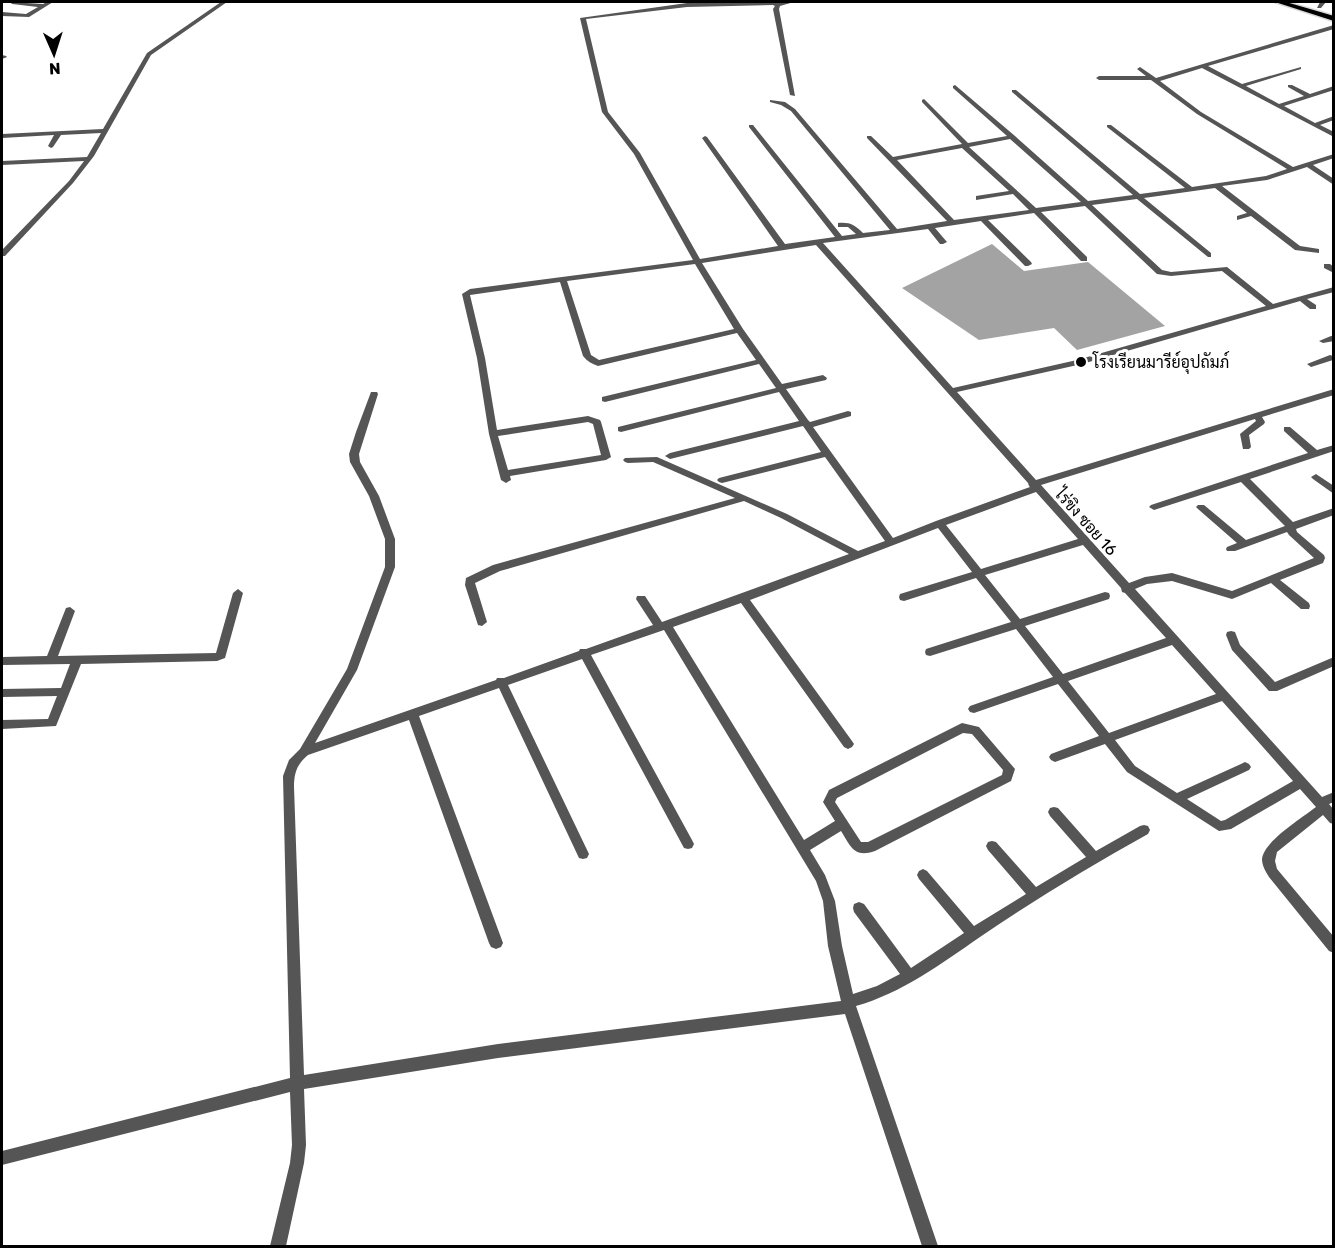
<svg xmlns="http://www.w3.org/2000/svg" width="1335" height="1248" viewBox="0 0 1335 1248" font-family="Rubik,Sarabun,sans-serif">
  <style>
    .water { fill: #a3a3a3 }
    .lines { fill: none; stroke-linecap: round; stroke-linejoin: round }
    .primary-casing { stroke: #dbdbdb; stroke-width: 3 }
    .street { fill: #555; fill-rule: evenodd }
    .primary { fill: #000; fill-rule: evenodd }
    .poi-dot { fill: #000; stroke: #fff; stroke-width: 2 }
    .labels { text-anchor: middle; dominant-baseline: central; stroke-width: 6; stroke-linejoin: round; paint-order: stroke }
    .poi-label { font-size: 16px; fill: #000; stroke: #fff; text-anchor: start }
    .street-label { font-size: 16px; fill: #000; stroke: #fff }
  </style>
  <rect width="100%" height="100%" fill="#fff"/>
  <path class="water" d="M992,244L1024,271L1088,262L1165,326L1077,350L1054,328L979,340L902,288Z"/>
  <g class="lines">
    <g class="primary-casing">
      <path id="primary" d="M1275,2H1286L1334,16V21Z"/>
    </g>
    <path class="street" d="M10,2L43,4L47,2H53L29,17L2,16V12L26,14L38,7L12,4Z
      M221,2H227L151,55L94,156L73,183L5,256H2V250L69,181L84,161L2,165V161L87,157L101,133L61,135L53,147L51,148L48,146L54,135L2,138V134L103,129L147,53Z
      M767,2L779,3L794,2L780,6L779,9L795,96L790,95L773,9L775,6L773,5L687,7L586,19L608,112L640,153L700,259L778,246L702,138L705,136L707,137L785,244L835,237L749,127V125H753L842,236L856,234L848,227H838V223C850,222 855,225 863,233L890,230L791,111L781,105L770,102V100L785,102L795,109L897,229L947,221L867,138V136H871L893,157L962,144L922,102V100L924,99L968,143L1007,136L953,88V86L955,85L1015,136L1088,201L1133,195L1012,92V90H1016L1140,194L1185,188L1107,127V125H1111L1192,187L1266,176L1287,169L1197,114L1151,80H1099L1096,78L1099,76H1146L1137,69L1140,67L1156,78L1334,25V29L1208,66L1242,84L1301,67V69L1246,86L1279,104L1304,96L1288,87V85H1292L1310,94L1334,86V90L1284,106L1315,123L1334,116V120L1320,125L1334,132V137L1202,68L1160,81L1201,112L1293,167L1334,154V158L1313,165L1334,179V185L1307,167L1267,180L1222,186L1300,246L1319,249V253L1295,250L1251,216L1237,220V216L1247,213L1215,188L1144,198L1211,253V257H1208L1137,199L1092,205L1162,270L1171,272L1227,267L1273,304L1334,287V292L1307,299L1316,305V309H1310L1300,301L1082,364L957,392L1036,480L1334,389V395L1262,417L1265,422L1264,424L1249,435L1251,447L1249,449H1243L1240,434L1256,421L1255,419L1041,485L1129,583L1145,577L1172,573L1232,591L1314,558L1289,535L1287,532L1235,551H1227L1226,549L1227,547L1237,543L1198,509L1196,507L1198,505H1204L1246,540L1285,526L1241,482L1154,510L1149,507L1151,505L1308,453L1284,431V427H1290L1317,450L1334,445V451L1250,479L1293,522L1334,508V515L1296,529L1297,532L1324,555L1325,558L1323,563L1280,580L1309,603L1310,606L1309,609H1301L1271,583L1232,599L1172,581L1147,584L1135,589L1322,797L1334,792V802L1329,804L1334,810V824L1330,823L1323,815L1277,852L1275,861L1277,869L1334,937V953L1329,951L1269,877C1266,872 1262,866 1262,859C1264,841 1302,818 1316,807L1300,789L1231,829L1219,831L1127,772L1105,744L1055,762L1051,760L1049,757L1051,754L1099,736L1058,684L974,713L970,712L968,709L970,706L1053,677L1016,629L930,656L926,655L925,652L926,649L1011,622L976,578L904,601L900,600L899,597L900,594L972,572L938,528L750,600L852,741L854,744L852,747L848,749L844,747L741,603L673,627L804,840L835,821L823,802L829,790L958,725L962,723L979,727L1015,769L1011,781L875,851C854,858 851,847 841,831L810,850L825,875L835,901L842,946L853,994L877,986L900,974L854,912L853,908L854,904L859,902L864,904L911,968L964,933L919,879L917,875L919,871L923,869L927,871L974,926L1026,894L988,850L986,846L988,842L992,841L996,842L1036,887L1086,857L1050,816L1048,812L1050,808L1054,807L1058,808L1096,851L1140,826L1144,825L1148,826L1150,830L1148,834C1090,866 1034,900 980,937C941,964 902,993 856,1006L938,1246H922L845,1014L498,1058L304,1089L306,1145L304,1163L286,1246H270L290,1163L292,1145L290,1092L2,1165V1151L290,1078L283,776L289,760L300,749L347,669L385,567V539L369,496L350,462L349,454L356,432L371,392H377L378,394L359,454L360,462L379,496L395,539V567L357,670L315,743L496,680L497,678H504L579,651L580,649H586L653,625L636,599L637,596H645L662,622L849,554L781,518L744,501L500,571L475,583L487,622L482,626L478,625L465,585L466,578L493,565L735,498L653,462L628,463L625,462L623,460L625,458L657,457L787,514L858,551L885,541L825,457L722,483L719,482L717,480L719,478L821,452L803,426L670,459L665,456L670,453L799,421L779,392L621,432L618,431V427L776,388L759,364L605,402L602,401V397L756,360L737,333L598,366C592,364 587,361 583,356L560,282L470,295L485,358L497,430L588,416L600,420L601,422L611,457L606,460L510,476L511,480L506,483L501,480L489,434L477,358L462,294L470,289L693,260L634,154L602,112L580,18L687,3ZM1010,139L1081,202L1036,208L969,147ZM962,148L1009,191L976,196V200L1013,194L1029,210L954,220L897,160ZM1085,206L1157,274L1171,276L1222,271L1266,306L1077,360L953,388L823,243L928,229L940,244H943L947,242L935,228L981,221L1025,266H1028L1032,264L1031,262L988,220L1034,213L1081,261H1087V257L1041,212ZM816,245L1028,483L1029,486L1030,487L936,521L893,538L813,427L851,416V412L848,411L810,422L808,420L786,389L826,380L827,378L823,375L782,384L743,329L702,263ZM695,264L734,329L599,360L591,355L567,281ZM588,422L593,424L601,455L508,470L498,436ZM1036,492L1078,539L981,569L946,525ZM1083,545L1121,588L1122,592L1125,593L1166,638L1063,674L1025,626L1109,599L1110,596L1109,593L1105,592L1020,619L985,575ZM664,630L816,881L823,901L828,946L841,1001L498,1044L304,1075L294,787C294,773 297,764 308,755L409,720L489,943L491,947L496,949L501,947L503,943L419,716L499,688L579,858L583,859L587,858L589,854L508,685L582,659L684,848L688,849L692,848L694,844L692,840L591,655ZM1172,645L1216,694L1109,733L1068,681ZM1222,701L1293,781L1225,820L1221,821L1187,799L1249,770L1251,767L1249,764L1245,762L1241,764L1177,793L1135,766L1115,740ZM963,733L972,734L1003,770L1002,775L868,842H861L835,802L837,798Z
      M1320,2H1326L1321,8H1317Z
      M2,55L6,56L7,57L2,59Z
      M1324,264H1330L1334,267V273L1324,268Z
      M1331,336H1334V341L1323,343L1319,341Z
      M1330,355L1333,356V360L1311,367L1307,364Z
      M1316,474L1334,486V494L1313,479L1311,477Z
      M238,589L243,593L225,658L217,661L81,664L56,726L2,729V720L48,719L57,696L2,697V689L61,688L70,664L2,665V657L47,656L66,608L70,607L75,611L58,656L216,653L233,593Z
      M1231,631L1235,632L1240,645L1275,682L1334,657V666L1277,691H1269L1232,650L1226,635L1227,632Z"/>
    <use href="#primary" class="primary"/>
  </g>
  <circle class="poi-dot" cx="1081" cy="362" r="6"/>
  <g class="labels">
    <g class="poi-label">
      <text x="1093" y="362">โรงเรียนมารีย์อุปถัมภ์</text>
    </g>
    <g class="street-label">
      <text transform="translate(1086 522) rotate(48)">ไร่ขิง ซอย 16</text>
    </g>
  </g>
  <rect width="1335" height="1248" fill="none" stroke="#000000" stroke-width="6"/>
  <g transform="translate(54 54) rotate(177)" stroke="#ffffff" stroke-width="4.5" paint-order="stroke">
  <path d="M0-4.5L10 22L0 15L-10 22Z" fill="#000000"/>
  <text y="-9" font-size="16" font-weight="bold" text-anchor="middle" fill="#000000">N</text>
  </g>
</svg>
